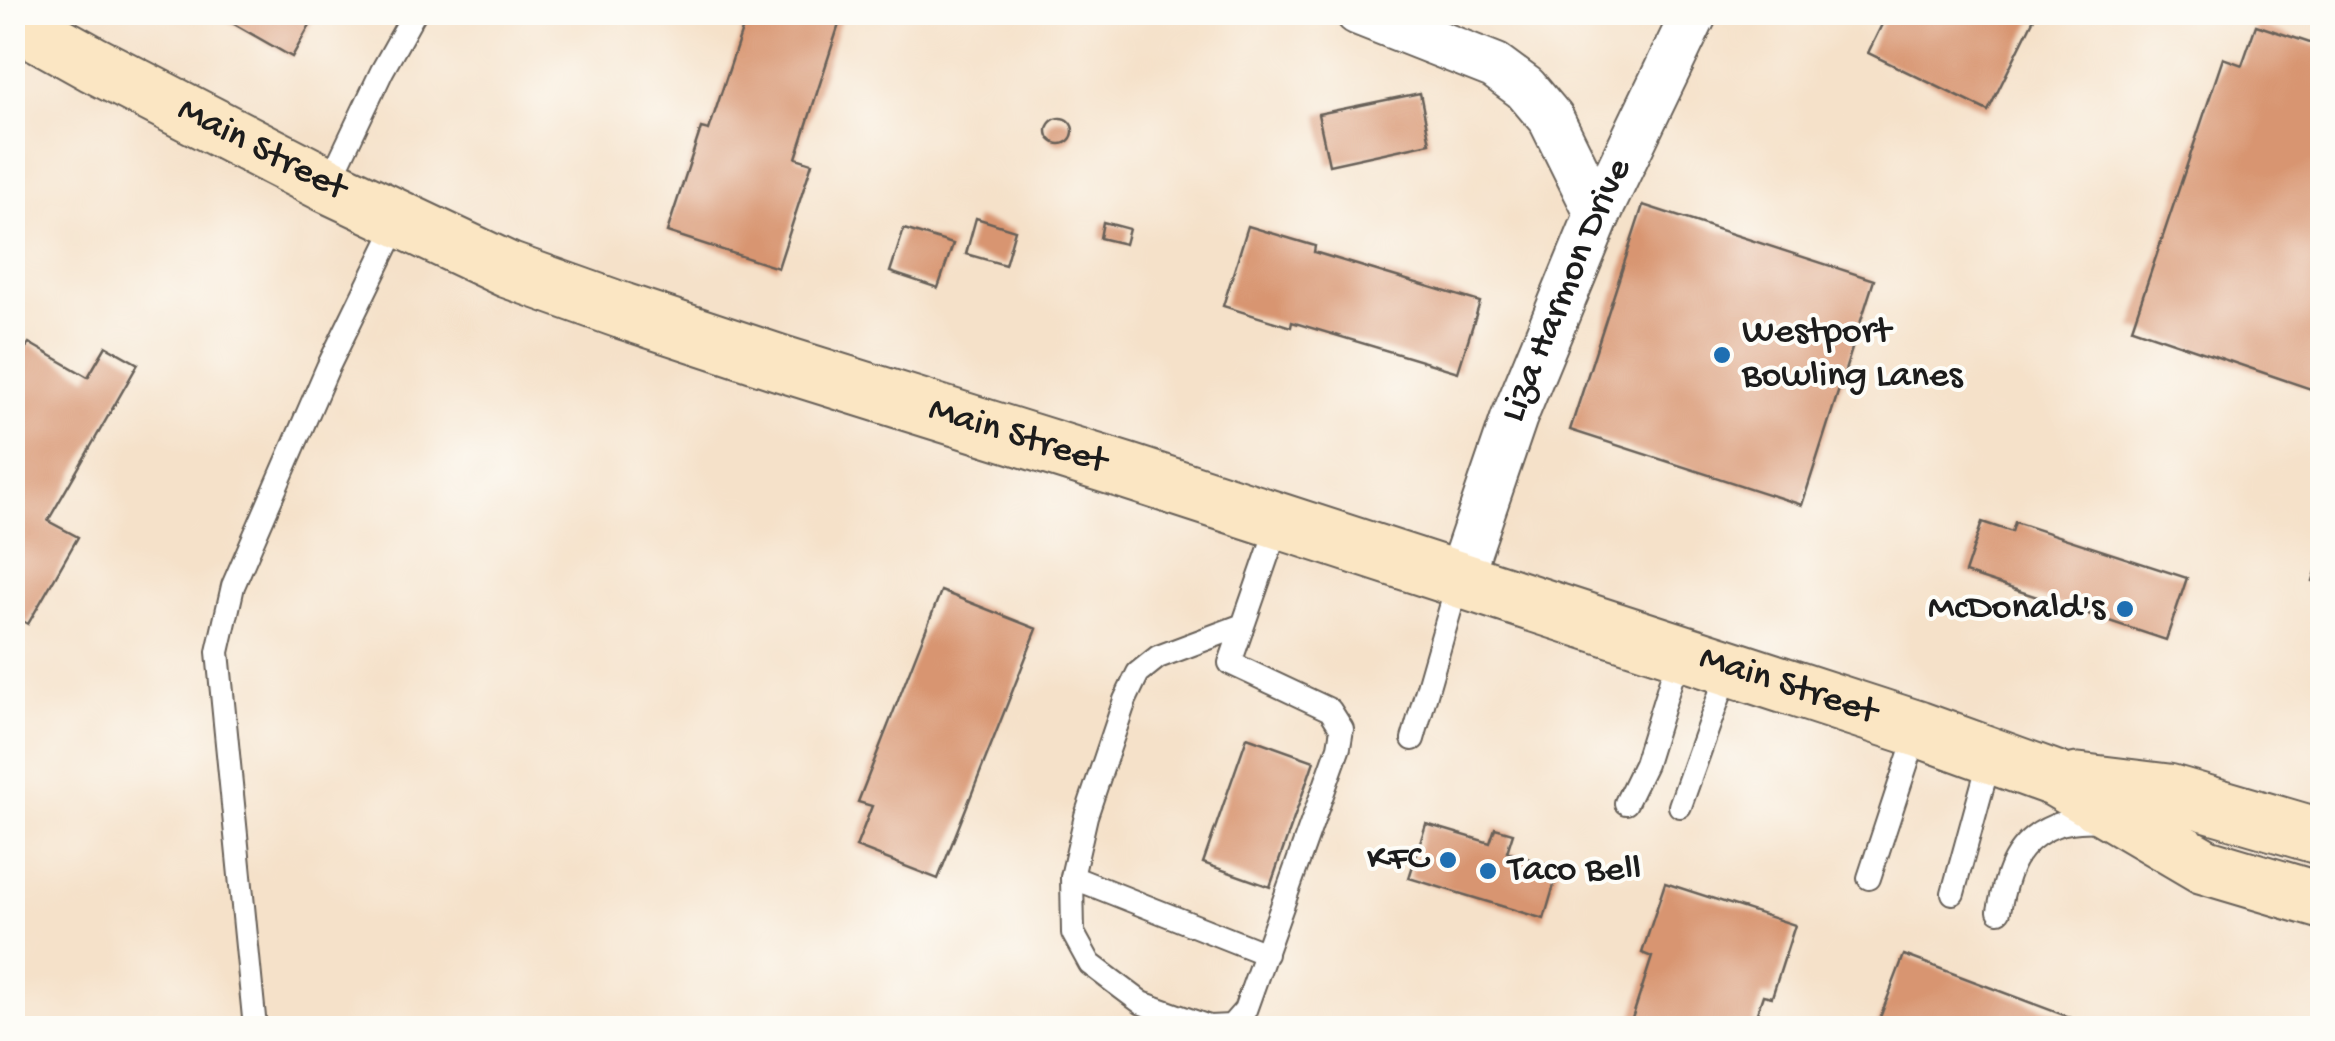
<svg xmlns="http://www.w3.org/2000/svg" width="2335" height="1041" viewBox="0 0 2335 1041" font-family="'Gochi Hand',sans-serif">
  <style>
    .building { fill: #d89571 }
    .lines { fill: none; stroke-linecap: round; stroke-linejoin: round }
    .lane-casing { stroke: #686159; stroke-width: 26 }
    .street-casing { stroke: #686159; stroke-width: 49 }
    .secondary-casing { stroke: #686159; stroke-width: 59 }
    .lane { stroke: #fff; stroke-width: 22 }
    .street { stroke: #fff; stroke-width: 45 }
    .secondary { stroke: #fbe6c3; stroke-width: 55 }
    .poi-dot { fill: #1f6fb2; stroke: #fdfcf7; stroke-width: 4 }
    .labels { text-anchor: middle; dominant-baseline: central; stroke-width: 8; stroke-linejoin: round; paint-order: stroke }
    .street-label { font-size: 38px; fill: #1c1c1c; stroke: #fdfcf7 }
    .poi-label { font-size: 38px; fill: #1c1c1c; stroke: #fdfcf7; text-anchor: start }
  </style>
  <rect width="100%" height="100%" fill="#fdfcf7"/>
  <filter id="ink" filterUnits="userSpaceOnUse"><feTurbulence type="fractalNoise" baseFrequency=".01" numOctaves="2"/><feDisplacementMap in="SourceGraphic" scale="20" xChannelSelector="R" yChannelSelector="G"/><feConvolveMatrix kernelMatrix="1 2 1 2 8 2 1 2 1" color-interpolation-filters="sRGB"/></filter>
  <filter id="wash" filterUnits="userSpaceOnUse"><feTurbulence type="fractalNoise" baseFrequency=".0048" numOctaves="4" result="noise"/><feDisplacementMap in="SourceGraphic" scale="40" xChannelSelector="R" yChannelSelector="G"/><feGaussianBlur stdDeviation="2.25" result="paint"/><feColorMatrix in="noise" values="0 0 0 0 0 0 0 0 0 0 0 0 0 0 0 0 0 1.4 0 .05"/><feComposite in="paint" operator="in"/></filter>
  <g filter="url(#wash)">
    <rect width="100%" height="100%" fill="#f5e1c9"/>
    <g id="blocks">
      <path class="building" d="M213,12H317L292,57Z
        M748,12H843L796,158L812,163L778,268L667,232L701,128L709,130Z
        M1888,12H2037L1988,111L1868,53Z
        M2256,25L2322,47V178L2312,208L2322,212V384L2318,388L2311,389L2132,328L2223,58L2242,65Z
        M1420,93L1430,143L1329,165L1318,114Z
        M1047 131a13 13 0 1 1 26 0a13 13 0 1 1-26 0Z
        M1643,205L1874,280L1802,505L1570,430Z
        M976,218L1015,230L1005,265L966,254Z
        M1103,222L1129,229L1125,244L1100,238Z
        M1248,226L1315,246L1314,252L1480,302L1458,372L1292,322L1291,327L1223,306Z
        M904,229L953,244L938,288L890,272Z
        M29,343L88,377L106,346L138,364L48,521L78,537L28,624L12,615V371Z
        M1982,522L2012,532L2015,522L2187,578L2166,640L1965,573Z
        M2322,552V584L2313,581Z
        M941,591L1037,629L938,879L856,847L872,806L858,802Z
        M1247,737L1314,761L1270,887L1203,863Z
        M1426,824L1490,843L1495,828L1513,833L1507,852L1559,868L1544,919L1409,878Z
        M1665,883L1795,925L1772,997L1763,995L1752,1028H1629L1652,957L1642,953Z
        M1904,955L2098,1028H1876Z"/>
    </g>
  </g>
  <g filter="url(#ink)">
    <use href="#blocks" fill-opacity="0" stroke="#686159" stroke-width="2.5"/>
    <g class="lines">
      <g class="lane-casing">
        <path id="lane" d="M328,185L382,71L415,12
          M1243,625L1158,657L1138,673L1125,700L1086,816L1072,877L1073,933L1090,964L1142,1003L1209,1027L1231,1026L1245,1010L1339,747L1342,729L1330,710L1230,663L1279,522
          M1413,739L1459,579
          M1626,803L1645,764L1680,651
          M1680,806L1730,666
          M1072,877L1266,954
          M1869,878L1918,729
          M1953,893L1991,755
          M1999,911C2006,873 2015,842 2054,826C2068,820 2087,821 2102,820
          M255,1028L218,652L233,586L328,367L400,219"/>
      </g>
      <g class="street-casing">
        <g id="street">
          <path d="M1358,12L1495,66L1525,88L1551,119L1598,214"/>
          <path id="s1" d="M1459,579L1514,418L1598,214L1695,12"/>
        </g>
      </g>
      <g class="secondary-casing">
        <g id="secondary">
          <path id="s2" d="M12,19L93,64L328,185L508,270L623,311L783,364L1129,472L1918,729L2056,779L2204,866L2322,901"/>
          <path d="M2078,781L2168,792L2322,837"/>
        </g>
      </g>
      <use href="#lane" class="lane"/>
      <use href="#street" class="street"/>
      <use href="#secondary" class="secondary"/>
    </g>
  </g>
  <g class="poi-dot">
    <circle cx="1722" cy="355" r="10"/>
    <circle cx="2125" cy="609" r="10"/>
    <circle cx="1448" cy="860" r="10"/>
    <circle cx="1488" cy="871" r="10"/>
  </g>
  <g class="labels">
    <g class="street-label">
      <text stroke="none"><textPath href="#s2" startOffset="282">Main Street</textPath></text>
      <text stroke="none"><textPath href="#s1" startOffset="308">Liza Harmon Drive</textPath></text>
      <text stroke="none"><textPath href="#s2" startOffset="1092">Main Street</textPath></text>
      <text stroke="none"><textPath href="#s2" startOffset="1902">Main Street</textPath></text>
    </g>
    <g class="poi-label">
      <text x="1742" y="333">Westport<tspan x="1742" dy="44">Bowling Lanes</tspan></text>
      <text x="2105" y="609" text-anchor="end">McDonald's</text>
      <text x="1428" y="860" text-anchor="end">KFC</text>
      <text x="1508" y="871">Taco Bell</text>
    </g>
  </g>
  <rect width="2335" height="1041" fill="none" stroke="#fdfcf7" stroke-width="50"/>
</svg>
